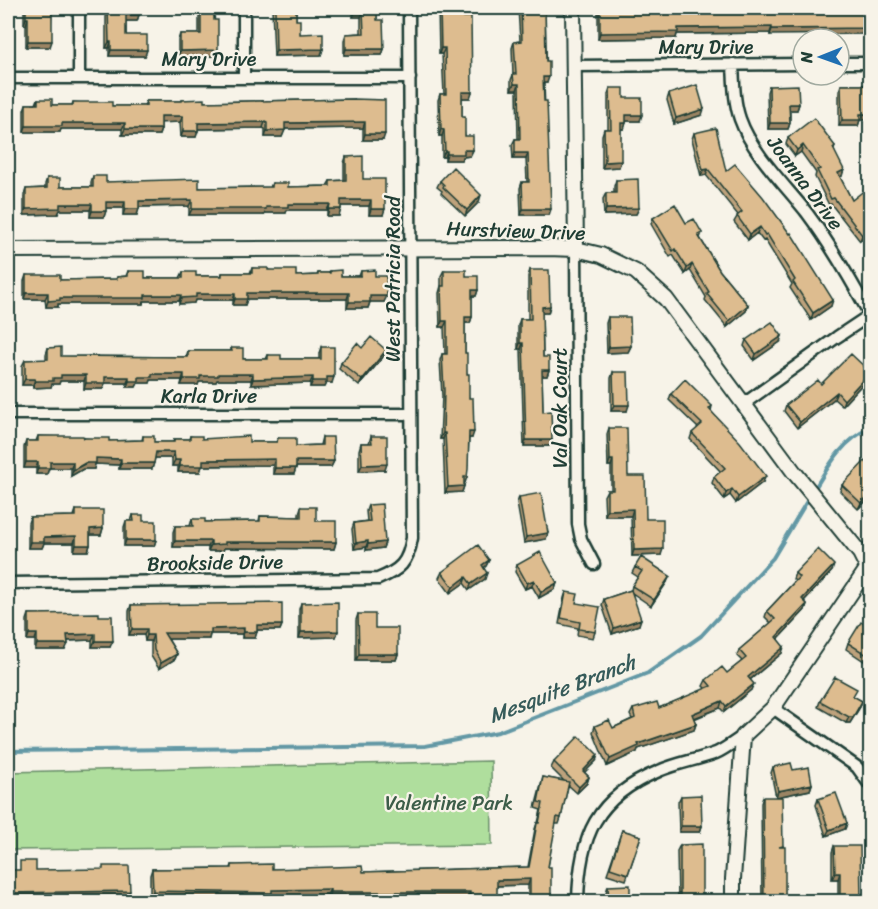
<svg xmlns="http://www.w3.org/2000/svg" width="878" height="909" viewBox="0 0 878 909" font-family="Sriracha,sans-serif">
  <style>
    .green { fill: #afde9d; stroke: #678e68; stroke-width: 1.5 }
    .lines { fill: none; stroke-linecap: round; stroke-linejoin: round }
    .stream { stroke: #6398a5; stroke-width: 4 }
    .minor-casing { stroke: #1f3d34; stroke-width: 15 }
    .tertiary-casing { stroke: #1f3d34; stroke-width: 18 }
    .minor { stroke: #f7f3e8; stroke-width: 10 }
    .tertiary { stroke: #f7f3e8; stroke-width: 14 }
    .wall { fill: #bea27b; stroke: #1f3d34; stroke-width: 1.5 }
    .shaded-wall { fill: #9b8464; stroke: #1f3d34; stroke-width: 1.5 }
    .building { fill: #ddbc8f; stroke: #1f3d34; stroke-width: 1.5 }
    .labels { text-anchor: middle; dominant-baseline: central; stroke-width: 4.5; stroke-linejoin: round; paint-order: stroke }
    .street-label { font-size: 20px; fill: #1f3d34; stroke: #f7f3e8 }
    .park-label { font-size: 20px; fill: #3c5d49; stroke: #f7f3e8 }
    .water-label { font-size: 21px; font-style: italic; fill: #365b5a; stroke: #f7f3e8 }
  </style>
  <rect width="100%" height="100%" fill="#f7f3e8"/>
  <filter id="ink" filterUnits="userSpaceOnUse"><feTurbulence type="fractalNoise" baseFrequency=".0167" numOctaves="2"/><feDisplacementMap in="SourceGraphic" scale="12" xChannelSelector="R" yChannelSelector="G"/><feConvolveMatrix kernelMatrix="1 2 1 2 8 2 1 2 1" color-interpolation-filters="sRGB"/></filter>
  <g filter="url(#ink)">
    <path class="green" d="M491,761L492,845L8,850V772Z"/>
    <g class="lines">
      <path class="stream" d="M814,490C829,465 843,440 870,428
        M8,751L425,746L498,732L648,673L701,636L773,558L810,496"/>
      <g class="minor-casing">
        <path id="minor" d="M79,8V77
          M244,8V77
          M839,63H870
          M733,64C734,83 734,102 740,119C752,153 785,185 807,213C831,245 851,280 870,315
          M574,66L803,64
          M8,78H410
          M576,249L578,524L581,539L594,564
          M745,403L837,337L870,315
          M8,414H411
          M8,583L378,579C400,570 408,563 412,538L409,8
          M773,708L857,767L870,785
          M578,902C579,836 596,797 659,771C677,763 697,760 716,753C725,749 734,742 743,736"/>
      </g>
      <g class="tertiary-casing">
        <path id="tertiary" d="M573,8L576,249
          M8,250L548,248L576,249L601,255L636,272L666,299L794,472L860,553L870,573
          M733,902V879L743,736L773,708L867,569"/>
      </g>
      <use href="#minor" class="minor"/>
      <use href="#tertiary" class="tertiary"/>
    </g>
    <path class="wall" d="M24,8H52L50,47H26V25L24,24Z
      M106,8H139V15L137,21H126V35L145,56H109V48H106Z
      M191,8H214L216,56L178,57V40L180,34H199V14H191Z
      M272,8H296V20L300,34L323,49L321,55L274,56Z
      M353,8H377V20L384,49L382,55H344V40L346,34L361,33V17H353Z
      M438,8H464L470,98H462V117L465,136L473,150L470,156L463,157L462,160H445V157H442V136H439L438,100L440,94H444L442,54H439Z
      M518,8H545L547,83H544L549,215H521L520,188L522,182H527L526,159H513L512,145L515,139H518L517,90H511V80L513,75L512,48L514,42L520,41Z
      M598,8H849L770,35V33L677,34L676,38L598,39Z
      M841,85H870V120H860L858,126H839V91Z
      M769,86L799,104L797,110H790V123L788,129H768L767,92Z
      M610,88L624,98L640,121H626L624,129H621L619,167L602,168V135L604,129H608V94Z
      M669,94L702,115L674,124L667,100Z
      M38,99L52,105H72L73,102L112,106H144L146,101H181L182,100L204,102L354,99L383,140H363V128L285,129L282,137H265V129L263,128L198,129L196,137H181L180,122H161V129L159,135H122V129H61L60,132H24V110L26,104H36Z
      M694,133L726,171L831,306L811,320L790,288L792,284L765,240L763,241L757,233L748,240L734,222L738,215L706,175L701,176L692,139Z
      M788,138L835,146L834,150L842,176L840,177L852,200L870,195V249L864,238L860,241L831,204L829,205L815,177L816,173L801,152L795,156L786,144Z
      M346,157L363,179L383,215H369V206H341L339,216H327V210H287L286,213H265L264,215H189V206L139,207L137,215H123V208H106L104,217H90V210H60L58,214L24,215V195L26,189L45,188V184L47,178L60,187H91V182L93,176L106,182L199,188L270,187L272,183L288,187L327,186L330,181L344,180V163Z
      M616,180L639,208L636,214L604,215L603,199L606,193H614V186Z
      M440,181L479,202L465,216L441,193L442,191L437,187Z
      M653,218L686,223L702,233L700,238L720,271L748,305L746,311L727,327L705,300L706,297L690,270L685,274L673,255L670,257L651,224Z
      M252,268L268,270L296,276L317,275L318,273H329L330,271L341,276H359L361,271L375,276L384,302H370L368,308H347V299H247L245,305H233V300H195L194,303L179,304V301H144L143,304H58V307H46L45,299H24V281L26,275L60,280L116,279L117,277L126,276L128,271L145,278H180L183,272L196,276H221L222,273H250Z
      M444,270L466,276L478,290L476,296H472V317L470,323H465V353L472,438H469L467,477L465,483H464V486L462,492L445,493L443,439H440L442,396L440,360L442,354H445L444,327H440L439,293L441,286V276Z
      M530,270L550,306L548,313H542L543,357L549,370L547,376H542L543,412L549,446H524L521,349H518V325L520,319H528V276Z
      M608,317L631,346L628,352L607,353L606,323Z
      M746,340L780,342L754,360L744,346Z
      M870,343V355L867,349Z
      M321,347L332,383H326L324,387H310V383L251,385V380H217L216,382H199L198,385H181L182,380H151L150,383H138L136,387H127V383H105L103,389H84V381H60L59,384H52L51,387L33,388V385H22V366L25,360H46V354L48,348L61,356L186,357L188,351H231V348L243,359H266L268,355L281,359H319V353Z
      M362,348L386,350L384,356L359,386L339,369L341,363Z
      M613,372L627,411H611V378Z
      M870,372L868,378L842,406L834,399L797,428L784,411L786,405L821,384Z
      M671,394L712,406L711,411L763,482L736,503L730,495L724,499L712,483L714,477L721,472L690,439L692,433L698,428L669,400Z
      M609,428L628,476L661,555L632,556L631,516H605L604,496L607,490H611V466H608L607,434Z
      M38,436L84,438L109,441L142,440L143,436L154,442H173L174,439H189L190,436L202,439L249,442H276L278,438L296,446L320,445L322,437L334,461L331,467H296L294,474H273V465L202,466L200,472H178V466H172V458H155L152,469H119V465L95,464L94,469H83L71,476V468H49L47,474H36V468H24V447L26,441H36Z
      M371,436L385,470L359,471V450L361,443H369Z
      M870,462V503L867,500L858,509L840,491L842,485Z
      M519,497L546,539L524,543L517,503Z
      M368,505L385,542L383,548L366,550V547L354,549L352,529L354,523L367,521L366,511Z
      M301,507L336,542L334,549L224,548L223,551H208V547H173V532L175,526H190L192,519L205,522L259,521L260,516L299,517V513Z
      M76,510L103,528L101,535H90V545L88,551H74V543H44L42,548H28V523L30,517L74,516Z
      M133,515L143,521L156,540L154,546H124V527L126,521H131Z
      M489,560L486,566L484,568L485,579L469,590L464,583L450,593L439,578L442,572Z
      M517,565L557,583L555,589L539,598L532,586L525,589L515,572Z
      M635,567L667,582L651,606L632,593L639,625L612,634L602,605L604,599L631,590L632,586L638,577L632,573Z
      M832,571L804,601L807,604L805,610L778,639L782,653L750,680L751,690L724,712L720,708L694,719L696,724L694,730L638,749L637,752L607,766L593,732L595,726L613,728L632,719L630,715L633,709L659,708L706,689L703,686L706,680L727,673L742,661L737,656L739,650L771,623L765,617L767,611L795,581L793,579L795,573Z
      M566,592L576,603L595,632L593,638L577,635L578,628L559,624L564,598Z
      M301,603L338,631L336,637L299,638V609Z
      M131,605L282,625L280,630H257L255,638H242V634H210L209,639H168L177,654L175,659L159,669L151,656V641H145L144,635H129V611Z
      M29,614L99,616L110,647H92V640L68,641L65,650H35V640H27V620Z
      M358,614L375,628L398,654L396,660H356V620Z
      M870,628V665L846,649L848,643Z
      M854,697L862,701L860,707L850,723H846L818,707L820,701Z
      M870,717V730L867,725L869,718Z
      M596,761L584,772L589,777L587,783L577,793L568,785L561,818L559,824H555L548,867L551,902H528V885L497,886L495,902H468V898H328L327,895L271,896L270,899L150,897V875L152,869L231,868L232,865L272,869L363,872L528,867L535,829L537,823H538L541,810L535,808L543,777L564,781L551,768L554,762Z
      M773,767L793,770L812,784L810,790L776,797L771,773Z
      M681,796L702,826L700,832H679L678,802Z
      M763,797L783,846L785,902H762L761,803Z
      M818,799L847,823L845,829L826,836L816,805Z
      M622,830L641,836L626,880L607,874Z
      M680,845L702,902H678L677,851Z
      M834,846L860,902H838V879H832V852Z
      M608,886L630,902H606V892Z"/>
    <path class="shaded-wall" d="M194,8H201L199,14H191Z
      M356,11H363L361,17H353Z
      M126,15H139L137,21H124Z
      M26,18H28L26,25L24,24Z
      M772,27L770,33L677,34L676,38L598,39L600,33L678,28Z
      M870,28V34L770,35L772,29Z
      M28,41H52L50,47H26Z
      M109,42H111L109,48H106Z
      M441,48H445L442,54H439Z
      M323,49L321,55L274,56L276,50Z
      M346,49H384L382,55H344Z
      M111,50H147L145,56H109Z
      M218,50L216,56L178,57L180,51Z
      M543,77H549L547,83H541Z
      M514,84H519L517,90H511Z
      M462,92H472L470,98H460Z
      M789,104H799L797,110H787Z
      M704,109L702,115L674,124L676,118Z
      M860,114H870V120H860L858,126H839L842,120Z
      M626,115H642L640,121H624Z
      M161,116H183L180,122L159,123Z
      M265,122L263,128L196,129L198,123Z
      M365,122L363,128L282,129L285,123Z
      M62,123H125L122,129H61L60,132H24L26,126Z
      M621,123H626L624,129H618Z
      M770,123H790L788,129H768Z
      M125,129H161L159,135H122Z
      M441,129L444,130L442,136H439Z
      M285,130L282,137H265L267,131Z
      M183,131H198L196,137H181Z
      M365,134H385L383,140H363Z
      M803,145L801,152L795,156L797,150Z
      M464,150H473L470,156L463,157L462,160H445L447,154Z
      M445,151H447L445,157H442Z
      M515,153H528L526,159H513Z
      M621,161L619,167L602,168L605,162Z
      M708,169L706,175L701,176L703,170Z
      M844,170L842,176L836,179L838,173Z
      M481,195L479,202L465,216L467,210Z
      M192,200L189,206L137,207L139,201Z
      M341,200H371L369,206H339Z
      M106,202H125L123,208H104Z
      M60,204H92L90,210H60L58,214L24,215L26,209Z
      M288,204H330L327,210H287L286,213H265L264,215H189L192,209L266,207Z
      M639,208L636,214L604,215L606,209Z
      M125,209H139L137,215H123Z
      M329,209H341L339,216H327Z
      M371,209H385L383,215H369Z
      M523,209H551L549,215H521Z
      M92,211H106L104,217H90Z
      M760,227L757,233L748,240L750,234Z
      M866,232L864,238L860,241L862,235Z
      M692,264L690,270L685,274L687,268Z
      M472,290H478L476,296H470Z
      M26,293H48L45,299H24Z
      M247,293H349L347,299H247L245,305H233L235,299Z
      M196,294H235L233,300H195L194,303L179,304L181,298Z
      M145,295H181L179,301H144L143,304H58V307H46L48,301L60,298Z
      M370,296H387L384,302H370L368,308H347L349,302Z
      M833,300L831,306L811,320L813,313Z
      M748,305L746,311L727,327L729,321Z
      M550,306L548,313H540L542,307Z
      M465,317H472L470,323H463Z
      M442,321H447L444,327H440Z
      M782,336L780,342L754,360L756,354Z
      M520,343H523L521,349H518Z
      M631,346L628,352L607,353L609,347Z
      M386,350L384,356L359,386L362,380Z
      M542,370H549L547,376H539Z
      M870,372L868,378L842,406L844,400Z
      M152,374H184L182,380H151L150,383H138L136,387H127L129,381L139,377Z
      M218,374H253L251,380H217L216,382H199L198,385H181L184,379Z
      M61,375H86L84,381H60L59,384H52L51,387L33,388L35,381L53,378Z
      M105,377H129L127,383H105L103,389H84L86,383Z
      M313,377L310,383L251,385L253,379Z
      M327,377H334L332,383H326L324,387H310L313,381Z
      M25,379H35L33,385H22Z
      M837,392L834,399L797,428L800,422Z
      M614,405H629L627,411H611Z
      M469,432H474L472,438H466Z
      M443,433H445L443,439H440Z
      M526,440H552L549,446H524Z
      M156,452H174L172,458H154Z
      M96,458L121,459L119,465L95,464L94,469H83L71,476L73,470Z
      M275,459L273,465L202,466L200,472H178L180,466L203,460Z
      M175,460H180L178,466H172Z
      M610,460H613L611,466H608Z
      M296,461H334L331,467H294Z
      M26,462H38L36,468H24Z
      M50,462H73L71,468H49L47,474H36L38,468Z
      M121,463H154L152,469H119Z
      M387,464L385,470L359,471L362,465Z
      M275,468H296L294,474H273Z
      M766,476L763,482L736,503L738,497Z
      M464,486L462,492L445,493L448,487Z
      M732,489L730,495L724,499L726,493Z
      M870,494L867,500L858,509L861,503Z
      M633,509L631,516H605L607,510Z
      M103,528L101,535H87L90,529Z
      M548,533L546,539L524,543L526,537Z
      M76,536L74,543H44L42,548H28L30,542L44,537Z
      M126,540H156L154,546H124Z
      M175,541H211L208,547H173Z
      M368,541L366,547L354,549L356,543Z
      M225,542H336L334,549L224,548L223,551H208L211,545Z
      M385,542L383,548L366,550L368,544Z
      M76,545H90L88,551H74Z
      M663,549L661,555L632,556L634,550Z
      M489,560L486,566L479,571L482,565Z
      M834,565L832,571L800,605L802,599Z
      M487,573L485,579L469,590L471,584Z
      M670,576L667,582L651,606L654,600Z
      M466,577L464,583L450,593L453,587Z
      M534,580L532,586L525,589L527,583Z
      M557,583L555,589L539,598L541,592Z
      M807,604L805,610L774,643L776,637Z
      M641,619L639,625L612,634L614,628Z
      M257,625H282L280,630H255Z
      M244,628L242,634H210L209,639H162L164,633L211,629Z
      M132,629H147L144,635H129Z
      M338,631L336,637L299,638L301,632Z
      M244,632H257L255,638H242Z
      M29,634H37L35,640H27Z
      M95,634L92,640L65,641L67,635Z
      M147,635H153L151,641H145Z
      M95,641H113L110,647H92Z
      M37,644H68L65,650H35Z
      M784,647L782,653L746,683L748,677Z
      M177,654L175,659L159,669L161,663Z
      M359,654H398L396,660H356Z
      M754,684L751,690L724,712L726,706Z
      M722,701L720,708L689,720L692,714Z
      M862,701L860,707L850,723H846L849,717Z
      M696,724L694,730L638,749L637,752L607,766L610,759L638,744Z
      M598,755L596,761L580,777L583,771Z
      M589,777L587,783L577,793L579,787Z
      M812,784L810,790L776,797L778,791Z
      M847,823L845,829L826,836L829,830Z
      M681,826H702L700,832H679Z
      M835,873H840L838,879H832Z
      M530,879L528,885L495,886L497,880Z
      M330,889L327,895L271,896L270,899L150,897L153,891Z
      M130,891L128,897L8,899V893Z
      M330,892H470L468,898H328Z
      M470,896H497L495,902H468Z"/>
    <path class="building" d="M26,8H52V41H28V18H26Z
      M108,8H139V15H126V35H147V50H111V42H109Z
      M194,8H214V20H218V50L180,51V34H201V8Z
      M275,8H296V20H300V34L323,33V49L276,50Z
      M356,8H377V20H383L384,49H346V34L364,33L363,11H356Z
      M440,8H464V17H471L472,92H462V117H465V136H473V150H464V154H447V151H445L444,130L441,129L440,94H446L445,48H441Z
      M521,8H545L546,61H549V77H543L544,101H547L551,209H523L522,182H529L528,153H515V139H520L519,84H514L513,74H516L514,42L522,41Z
      M600,8H849V9H870V28L772,29V27L678,28V32L600,33Z
      M697,85L704,109L676,118L669,94Z
      M798,85L799,104H789L790,123H770L769,86Z
      M841,85H870V114H860V120H842Z
      M610,88H624V98H642V115H626V123H621V161L605,162L604,129H611Z
      M38,99H52V105H73V102H112V106H146V101H182V100L204,99V102L354,99L385,100V134H365V122L285,123V130L267,131V123L265,122L198,123V131H183V116H161V129H125V123H62V126H26V104H38Z
      M814,118L835,146L833,148L844,170L838,173L852,200L866,189L870,195V240L866,232L862,235L834,198L831,199L817,170L820,169L803,145L797,150L788,138Z
      M716,128L726,171L735,164L763,197L790,234L791,233L833,300L813,313L793,282L795,280L767,234L765,235L760,227L750,234L737,216L742,212L708,169L703,170L694,133Z
      M363,156V179H385V209H371V200H341V209H329L330,204H288V207H266V209H192V200L139,201V209H125V202H106V211H92V204H60V208L26,209V189L47,188V178H60V187H93V176H106V182L199,179V188L272,187V183H288V187L330,186V181L346,180V157Z
      M453,167L481,195L467,210L443,187L444,185L440,181Z
      M638,179L639,208L606,209V193H616V180Z
      M675,204L686,223L694,219L702,233L698,235L720,271L748,305L729,321L707,294L709,292L692,264L687,268L675,249L673,251L653,218Z
      M252,268H268V270H296V276L318,275V273H330V271L341,270V276H361V271L375,270V276H386L387,296H370V302H349V293H247V299H235V294H196V297L181,298V295H145V298H60V300L48,301V293H26V275H60V280L117,279V277L128,276V271H145V278H183V272H196V276H222V273H252Z
      M444,270H466V276H478V290H472V317H465V353H467V374H469V398H473L474,432H469L468,469L467,477H464V486L448,487L445,433H443L444,390L442,354H447V321H442L441,286H444Z
      M530,270H549L550,306L542,307L543,357H549V370H542L543,412L551,411L552,440H526L523,343H520V319H531Z
      M608,317H630L631,346L609,347Z
      M772,322L782,336L756,354L746,340Z
      M371,337L386,350L362,380L341,363L357,343L362,348Z
      M61,347V356L188,357V351H232L231,348H243V359H268V355H281V359H321V347H334V377H327V381H313V377L253,379V374H218V376H200V379H184V374H152V377H139V381H129V377H105V383H86V375H61V378H53V381H35V379H25V360L48,359V348Z
      M851,354L870,372L844,400L837,392L800,422L786,405L818,380L821,384Z
      M613,372H628L629,405H614Z
      M685,379L712,406L709,409L740,442L766,476L738,497L732,489L726,493L714,477L725,468L692,433L702,424L671,394Z
      M609,428H627L628,476H645L646,519H663V549L634,550L633,509L607,510V490H613V460H610Z
      M38,436H83L84,438H109V441L143,440V436H154V442H174V439H190V436H202V439L249,436V442H277L278,438H296V446L322,445V437H333L334,461H296V468H275V459L203,460V466H180V460H175L174,452H156L154,463H121V459L96,458V463H85L73,470V462H50V468H38V462H26V441H38Z
      M371,436H387V464L362,465L361,443H372Z
      M865,461L868,464L870,462V495V494L861,503L842,485Z
      M541,493L548,533L526,537L519,497Z
      M382,504L385,542L368,544V541L356,543L354,523L370,521L368,505Z
      M301,507H316V521H336V542H225V544L211,545V541H175V526H193L192,519H205V522L260,521V516L301,517Z
      M76,510H103V528L90,529V545H76V536L44,537V542H30V517L76,516Z
      M133,515H143V521H156V540H126V521H134Z
      M478,545L489,560L482,565L487,573L471,584L466,577L453,587L442,572Z
      M818,549L834,565L802,599L807,604L776,637L784,647L748,677L754,684L726,706L722,701L692,714L696,724L638,744L639,746L610,759L595,726L609,720L613,728L635,718L633,709L657,702L659,708L711,686L706,680L722,667L727,673L746,658L739,650L775,619L767,611L799,577L795,573Z
      M540,552L557,583L541,592L534,580L527,583L517,565Z
      M641,557L670,576L654,600L632,586L642,571L635,567Z
      M631,590L641,619L614,628L604,599Z
      M566,592L578,594L576,603L600,607L595,632L579,629L580,622L561,618Z
      M338,602V631L301,632V603Z
      M282,603V625H257V632H244V628L211,629V633H164L177,654L161,663L154,650L153,635H147V629H132L131,605Z
      M99,613V616H112L113,641H95V634L67,635L68,644H37V634H29V614Z
      M358,614H375V628H398V654H359Z
      M861,622L870,628V657L848,643Z
      M835,677L857,689L853,696L862,701L853,717H849L820,701Z
      M579,736L598,755L583,771L589,777L579,787L554,762Z
      M791,763L793,770L809,767L812,784L778,791L773,767Z
      M543,777L569,782L561,818L557,817L548,867H551V902H530V879L497,880V896H470V892H330V889L272,890V893L153,891L152,869L232,868V865L272,864V869L362,866L363,872L529,867L537,823H539L543,803L538,802Z
      M836,793L847,823L829,830L818,799Z
      M701,795L702,826H681V796Z
      M763,797H782L783,846L779,847H785V902H764Z
      M622,830L641,836L628,874L610,868Z
      M702,844V902H680V845Z
      M834,846H860L861,899H857V902H840V873H835Z
      M20,861H36V870L103,869V866H129L130,891L8,893V870H20Z
      M630,885V902H609L608,886Z"/>
  </g>
  <g class="labels">
    <g class="street-label">
      <text x="706" y="47">Mary Drive</text>
      <text x="209" y="59">Mary Drive</text>
      <text transform="translate(805 183) rotate(53)">Joanna Drive</text>
      <text transform="translate(516 231) rotate(2)">Hurstview Drive</text>
      <text transform="translate(393 279) rotate(-90)">West Patricia Road</text>
      <text x="209" y="396">Karla Drive</text>
      <text transform="translate(560 408) rotate(-90)">Val Oak Court</text>
      <text transform="translate(215 563) rotate(-1)">Brookside Drive</text>
    </g>
    <g class="park-label">
      <text x="449" y="803">Valentine Park</text>
    </g>
    <g class="water-label">
      <text transform="translate(562 689) rotate(-21)">Mesquite Branch</text>
    </g>
  </g>
  <rect width="878" height="909" fill="none" stroke="#f7f3e8" stroke-width="30"/>
  <rect x="15" y="15" width="848" height="879" fill="none" stroke="#1f3d34" stroke-width="2" filter="url(#ink)"/>
  <g transform="translate(821 57) rotate(269)"><circle r="28" fill="#f7f3e8" stroke="#a1aaa0" stroke-width="1.5"/>
  <path d="M0-4.5L10 22L0 15L-10 22Z" fill="#1f6fb2"/>
  <text y="-9" font-size="16" font-weight="bold" text-anchor="middle" fill="#1f3d34">N</text>
  </g>
</svg>
